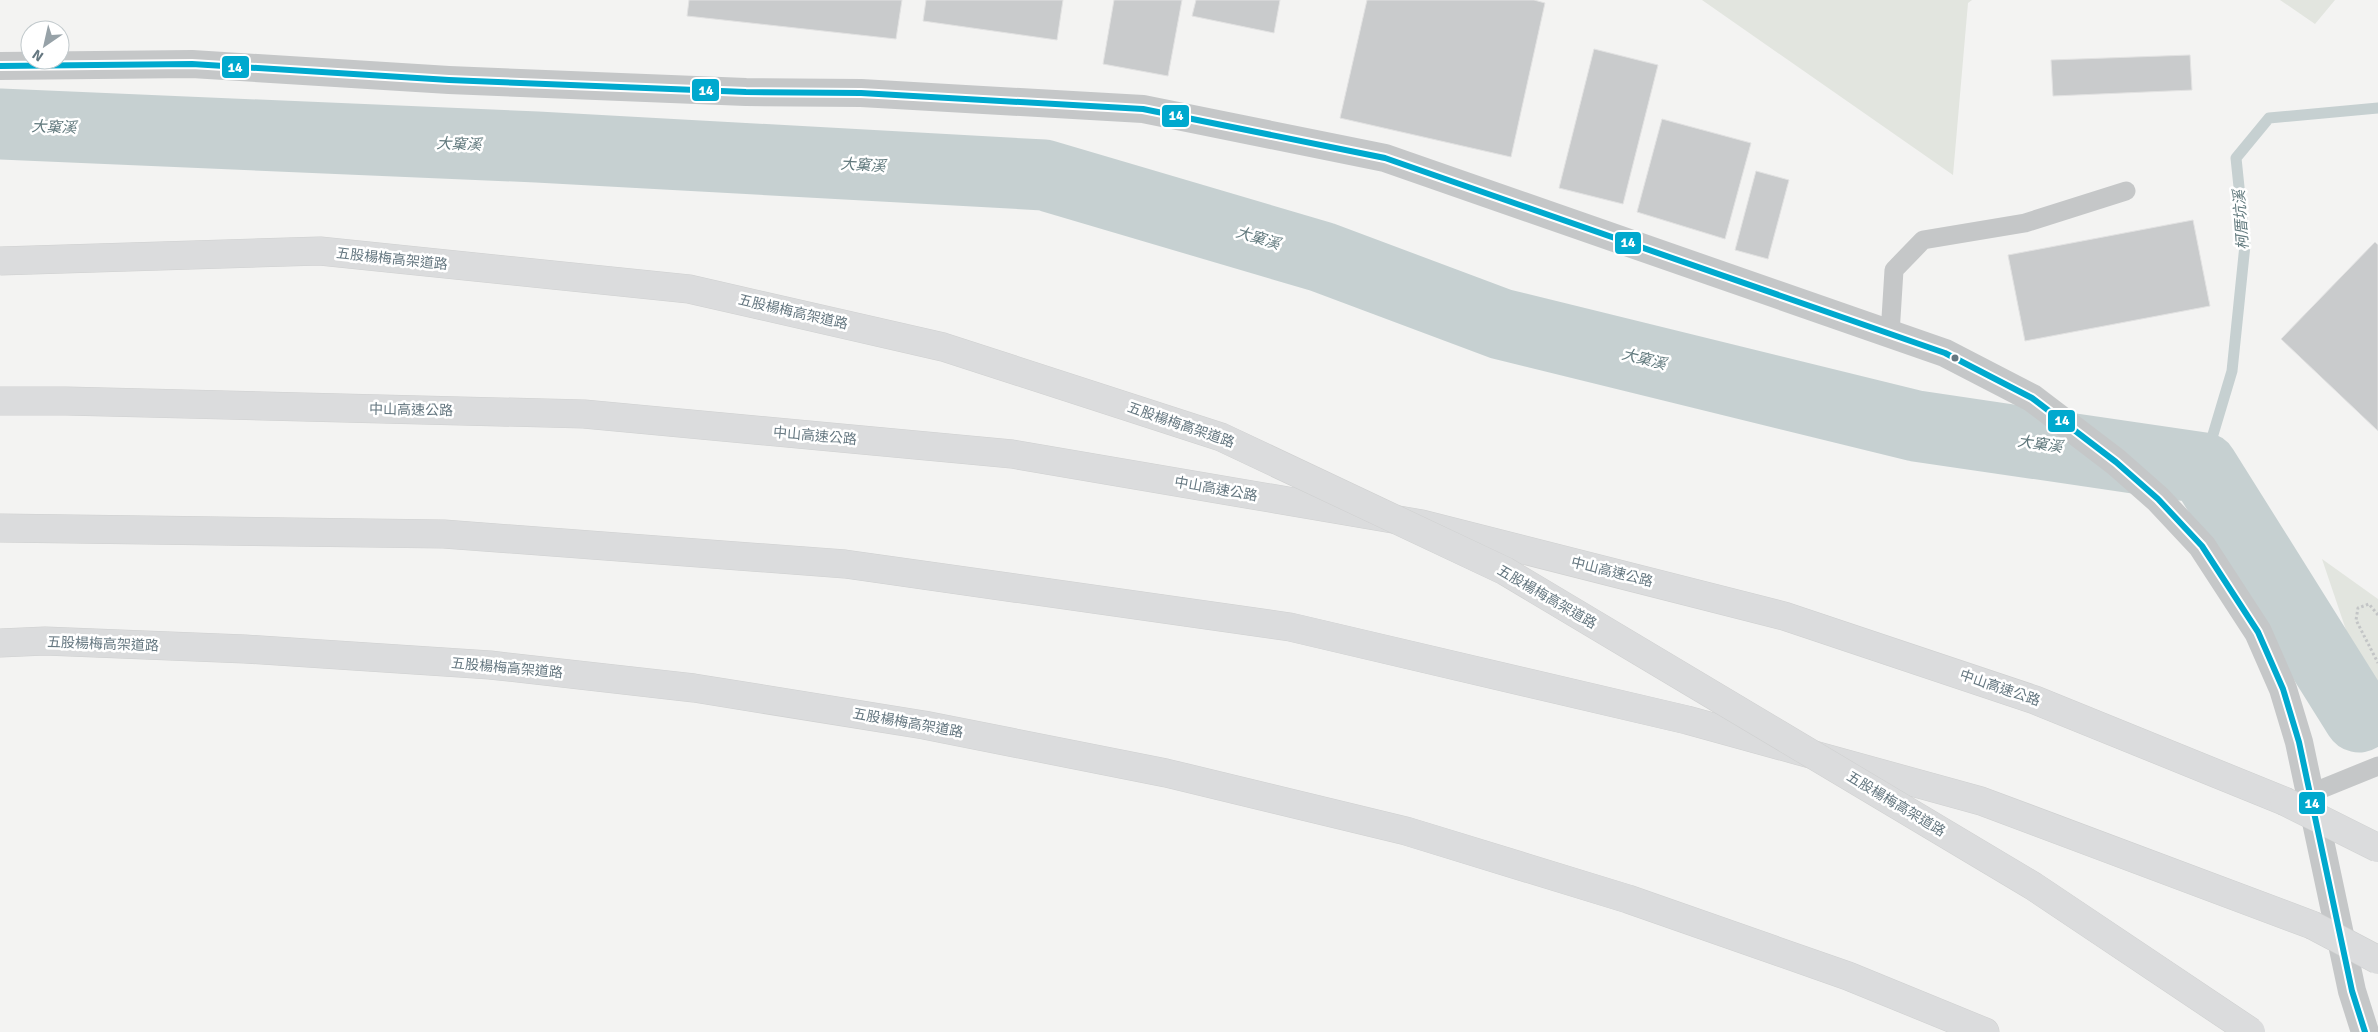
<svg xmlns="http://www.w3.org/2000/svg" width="2378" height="1032" viewBox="0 0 2378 1032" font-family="Signika,'Noto Sans TC',sans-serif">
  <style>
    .green { fill: #e2e5df }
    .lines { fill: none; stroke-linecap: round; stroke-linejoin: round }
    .stream { stroke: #c6d0d1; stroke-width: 11 }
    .river { stroke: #c6d0d1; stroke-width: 71 }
    .building { fill: #c9cbcc; stroke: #e2e2e2 }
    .highway-casing { stroke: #cfd0d0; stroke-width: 29 }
    .path { stroke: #c3c5c6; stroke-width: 3; stroke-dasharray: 2.5 2.5; stroke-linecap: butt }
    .lane { stroke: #c5c7c8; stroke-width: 19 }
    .street { stroke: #c5c7c8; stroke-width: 28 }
    .highway { stroke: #dbdcdd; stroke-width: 28 }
    .highway-bridge-casing { stroke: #cfd0d0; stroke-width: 29; stroke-linecap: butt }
    .highway-bridge { stroke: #dbdcdd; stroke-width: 28 }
    .bus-1-casing { stroke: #fff; stroke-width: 10 }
    .bus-1 { stroke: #00a9ce; stroke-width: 6 }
    .bus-dot { fill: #657780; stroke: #fff; stroke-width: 2 }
    .labels { text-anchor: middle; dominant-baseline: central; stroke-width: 5; stroke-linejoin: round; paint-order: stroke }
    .street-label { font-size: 14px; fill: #657780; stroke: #fff }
    .water-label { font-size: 15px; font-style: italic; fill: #61797d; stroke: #fff }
    .line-badge { stroke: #fff; stroke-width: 2 }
    .badge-label { font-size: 14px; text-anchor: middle; font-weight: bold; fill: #fff }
  </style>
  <rect width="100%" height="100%" fill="#f3f3f2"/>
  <path class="green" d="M1702,0H1972L1968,3L1953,175Z
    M2280,0H2335L2315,24Z
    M2322,559L2378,599V714L2369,698Z"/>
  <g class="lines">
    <path class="stream" d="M2203,468L2232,371L2245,245L2236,158L2269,118L2378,108"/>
    <path class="river" d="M0,124L537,147L1044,175L1322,257L1501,324L1916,426L2203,468L2359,717"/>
  </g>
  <path class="building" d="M689,0H902L896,39L687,16Z
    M926,0H1063L1057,40L923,21Z
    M1114,0H1182L1168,76L1103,64Z
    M1196,0H1280L1274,33L1192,16Z
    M1367,0H1534L1545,3L1511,157L1340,118Z
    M1594,49L1658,65L1623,204L1559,188Z
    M2190,55L2192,90L2053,96L2051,60Z
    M1662,119L1751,143L1725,239L1637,212Z
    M1756,171L1789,180L1768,259L1735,250Z
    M2193,220L2210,306L2025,341L2008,255Z
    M2375,242L2378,245V431L2281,339Z"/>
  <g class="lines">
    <g class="highway-casing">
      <path id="highway" d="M0,401H66L584,414L1012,454L1422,524L1784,616L2035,700L2284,801
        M0,528L444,534L845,564L1290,627L1687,720L1981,801L2312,925
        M0,643L45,641L245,649L490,665L694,688L924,725L1166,773L1406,831L1628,899L1848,976L1985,1032"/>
    </g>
    <path class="path" d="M2378,615L2369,604L2358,608L2356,620L2378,663"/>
    <path class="lane" d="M1890,334L1894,270L1923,240L2025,223L2126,191
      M2309,794L2378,766"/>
    <path class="street" d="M0,66L192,64L449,80L746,92L861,93L1143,109L1385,158L1945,353L2032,398L2116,462L2158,499L2202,546L2258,632L2283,689L2299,742L2352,991L2365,1032"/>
    <use href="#highway" class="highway"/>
    <g class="highway-bridge-casing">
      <path id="highway-bridge" d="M0,261L320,251L689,289L943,347L1221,437L1505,571L2033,886L2251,1032
        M2284,801L2378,848
        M2312,925L2378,960"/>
    </g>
    <use href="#highway-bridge" class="highway-bridge"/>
    <g class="bus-1-casing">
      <path id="bus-1" d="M0,66L192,64L449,80L746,92L861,93L1143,109L1385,158L1945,353L2032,398L2116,462L2158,499L2202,546L2258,632L2283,689L2299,742L2352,991L2365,1032"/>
    </g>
    <use href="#bus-1" class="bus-1"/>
  </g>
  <circle class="bus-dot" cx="1955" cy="358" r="4.5"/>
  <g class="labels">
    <g class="street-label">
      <text transform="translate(392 259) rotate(6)">五股楊梅高架道路</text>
      <text transform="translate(793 312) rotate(13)">五股楊梅高架道路</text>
      <text transform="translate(411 410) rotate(1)">中山高速公路</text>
      <text transform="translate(1181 425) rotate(19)">五股楊梅高架道路</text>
      <text transform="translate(815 436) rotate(5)">中山高速公路</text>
      <text transform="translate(1216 489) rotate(10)">中山高速公路</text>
      <text transform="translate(1612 572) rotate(14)">中山高速公路</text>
      <text transform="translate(1547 597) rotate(30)">五股楊梅高架道路</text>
      <text transform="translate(103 644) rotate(2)">五股楊梅高架道路</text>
      <text transform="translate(507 668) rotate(5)">五股楊梅高架道路</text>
      <text transform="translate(2000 688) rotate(19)">中山高速公路</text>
      <text transform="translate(908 723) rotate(10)">五股楊梅高架道路</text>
      <text transform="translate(1896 804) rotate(31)">五股楊梅高架道路</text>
    </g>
    <g class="water-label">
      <text transform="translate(54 127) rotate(2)">大窠溪</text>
      <text transform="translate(459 144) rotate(2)">大窠溪</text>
      <text transform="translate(863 165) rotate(3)">大窠溪</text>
      <text transform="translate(2241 220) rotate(-94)">柯厝坑溪</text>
      <text transform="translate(1258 238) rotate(17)">大窠溪</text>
      <text transform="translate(1644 359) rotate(14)">大窠溪</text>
      <text transform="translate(2040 444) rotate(8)">大窠溪</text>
    </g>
  </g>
  <g class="line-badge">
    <rect x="221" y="55" width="29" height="24" rx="5" fill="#00a9ce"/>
    <rect x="691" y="78" width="29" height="24" rx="5" fill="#00a9ce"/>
    <rect x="1161" y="104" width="29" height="24" rx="5" fill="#00a9ce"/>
    <rect x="1614" y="231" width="28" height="24" rx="5" fill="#00a9ce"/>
    <rect x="2047" y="409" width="29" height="24" rx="5" fill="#00a9ce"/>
    <rect x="2298" y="791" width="28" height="24" rx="5" fill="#00a9ce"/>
  </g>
  <g class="badge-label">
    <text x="235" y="72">14</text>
    <text x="706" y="95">14</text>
    <text x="1176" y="120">14</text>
    <text x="1628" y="247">14</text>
    <text x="2062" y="425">14</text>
    <text x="2312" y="808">14</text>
  </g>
  <g transform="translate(45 45) rotate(214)"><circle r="24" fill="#ffffff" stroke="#c1c9cc"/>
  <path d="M0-4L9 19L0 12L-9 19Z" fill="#97a2a8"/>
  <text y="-8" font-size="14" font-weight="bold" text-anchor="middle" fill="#657780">N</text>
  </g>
</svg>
